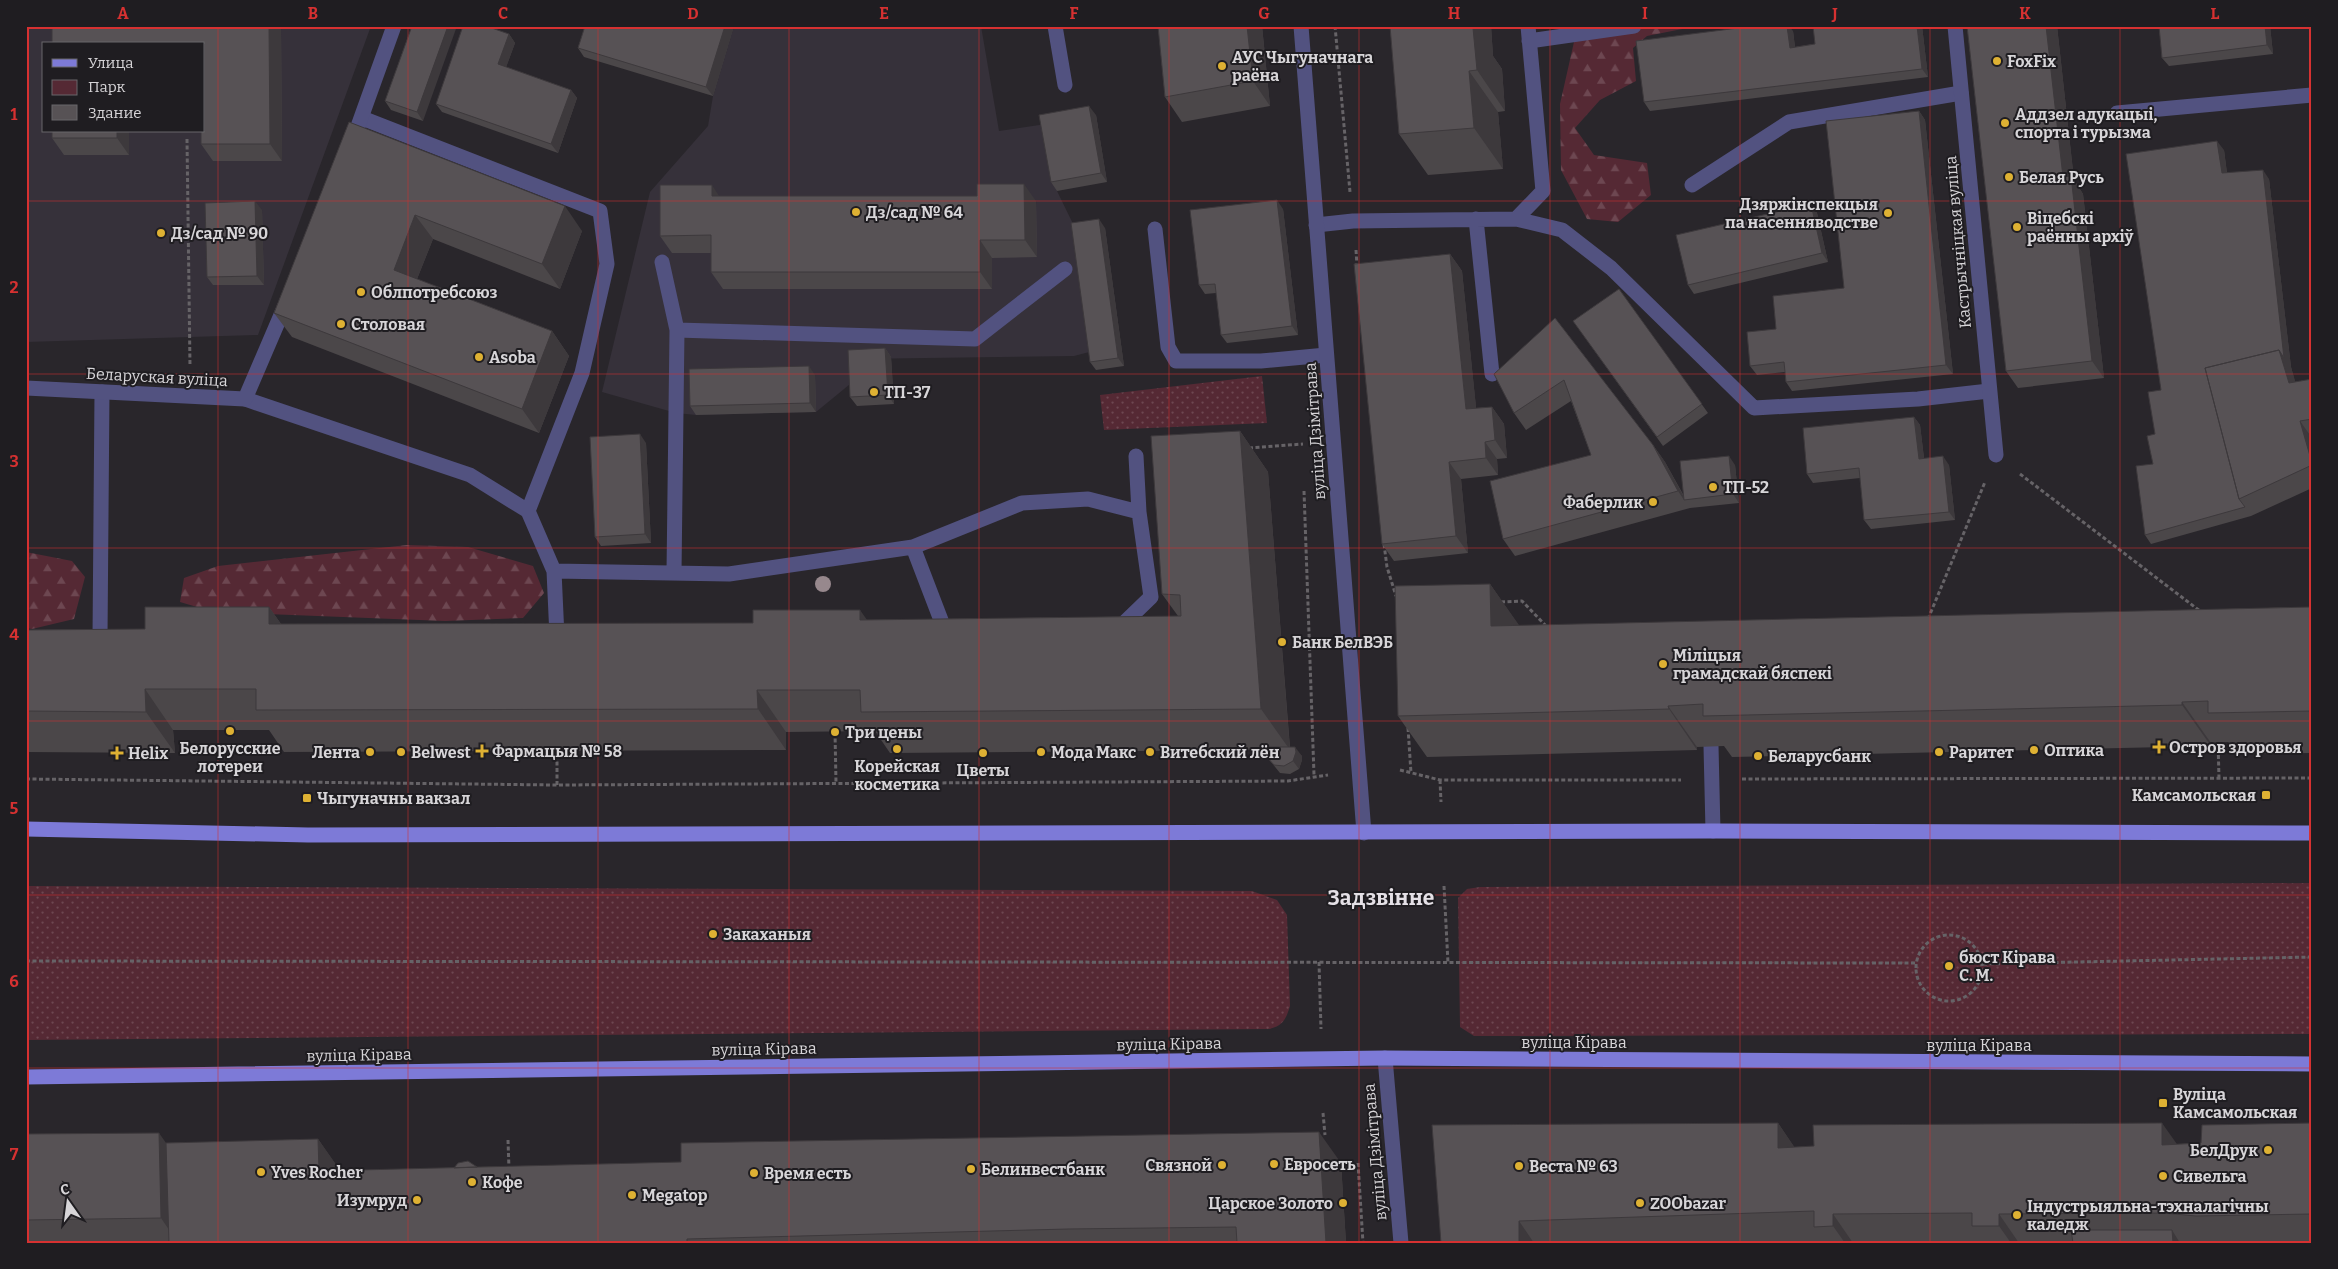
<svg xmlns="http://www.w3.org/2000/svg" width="2338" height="1269" viewBox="0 0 2338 1269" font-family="Bitter,serif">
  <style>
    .built { fill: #36313a; fill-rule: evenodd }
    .green { fill: url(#green-dots) }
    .forest { fill: url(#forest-firs) }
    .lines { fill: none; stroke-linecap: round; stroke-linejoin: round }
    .path { stroke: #666367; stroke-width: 3; stroke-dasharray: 4 2.5; stroke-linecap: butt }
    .lane { stroke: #525280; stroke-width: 15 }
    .street { stroke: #525280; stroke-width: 15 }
    .primary { stroke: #7d7ad7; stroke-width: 15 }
    .tree { fill: #97888d }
    .wall { fill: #4b4749 }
    .shaded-wall { fill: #3d393c }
    .building { fill: #575255; stroke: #3d393c }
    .grid { fill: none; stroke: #d63131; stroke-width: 1; stroke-opacity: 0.55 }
    .poi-dot { fill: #deb133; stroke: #1f1d21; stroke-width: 2 }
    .labels { text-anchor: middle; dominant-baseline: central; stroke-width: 4; stroke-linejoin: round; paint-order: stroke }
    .poi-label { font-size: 16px; font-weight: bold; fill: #d7d5d8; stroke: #1f1d21; text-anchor: start }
    .street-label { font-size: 16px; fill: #d7d5d8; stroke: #1f1d21 }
    .district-label { font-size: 21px; font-weight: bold; fill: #e4e0e6; stroke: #1f1d21 }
    .neatline { fill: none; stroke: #d63131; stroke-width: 2 }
    .grid-label { font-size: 16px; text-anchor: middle; font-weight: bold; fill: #d63131 }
  </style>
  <defs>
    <pattern id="green-dots" width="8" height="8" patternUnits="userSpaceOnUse" patternTransform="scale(1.25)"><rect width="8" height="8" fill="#552934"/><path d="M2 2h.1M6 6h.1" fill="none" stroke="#6d4751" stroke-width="1.8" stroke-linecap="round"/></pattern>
    <pattern id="forest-firs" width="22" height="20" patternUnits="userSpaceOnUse" patternTransform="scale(1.25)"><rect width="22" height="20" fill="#552934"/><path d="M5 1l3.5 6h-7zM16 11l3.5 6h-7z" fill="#6d4751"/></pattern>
  </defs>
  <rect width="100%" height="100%" fill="#29262b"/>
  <path class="built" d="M26,26H371L258,335L26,342ZM44,44H204V131H44Z
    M734,26H981L999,131L1046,124L1057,191L1077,232L1093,351L1074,356L854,359L855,380L816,412L696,415L676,413L602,392L650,192L708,126L713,96Z"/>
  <path class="green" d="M1262,376L1267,423L1104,430L1100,395Z
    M2312,883V1034L1484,1036H1474L1460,1027L1458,898L1467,889L1480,887Z
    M26,886L1252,891L1277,900L1287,915L1290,1006C1286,1019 1283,1026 1269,1029L26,1040Z"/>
  <path class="forest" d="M1569,26H1697L1647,36L1633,48L1636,81L1600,100L1575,128L1594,155L1647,163L1651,195L1618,222L1587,219L1561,170L1560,104L1574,42Z
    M407,545L468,547L533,566L544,593L523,618L445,621L214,612L180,602L184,578L218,566Z
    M26,552L72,561L85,577L74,619L32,629L26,628Z"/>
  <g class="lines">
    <path class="path" d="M1335,26L1350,192
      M187,139L190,366
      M1356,250L1357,266
      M1249,448L1303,444
      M2020,474L2200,611
      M1304,491L1314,775
      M1384,544L1387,567L1396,596
      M1501,602L1522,601L1548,628
      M1928,619L1985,482
      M1408,728L1411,773
      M835,732L836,783
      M2218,742L2219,778
      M1400,770L1440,780H1681
      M26,779L557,785L1288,781L1328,775
      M1742,779L2312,778
      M1440,780L1441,802
      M557,785V751
      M1444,886L1448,963
      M1916 968a33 33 0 1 1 66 0a33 33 0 1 1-66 0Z
      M26,961L1915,963
      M1319,962L1321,1029
      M1983,964L2312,957
      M1323,1113L1325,1135
      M508,1140L509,1169
      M1358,1163L1363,1243"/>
    <path class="lane" d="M1055,26L1065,85
      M1529,41L1634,26
      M2117,113L2312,95
      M362,118L600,211L607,264L582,373L528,511
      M1692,185L1789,122L1961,93
      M1476,219L1492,374
      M1516,219L1562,230L1611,268L1754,408L1918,399L1989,391
      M1316,225L1353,221L1516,219L1543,191L1528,26
      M1155,229L1168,347L1176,361H1261L1326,355
      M662,262L677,330L674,573
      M677,330L975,339L1065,269
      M245,399L470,475L528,511L554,571L557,637
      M554,571L729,574L913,547
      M1115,625H1122L1151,597L1139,512L1136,456
      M944,628L913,547L1022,503L1088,499L1139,512
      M100,638L102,392
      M1711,746L1713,831"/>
    <path class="street" d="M1301,26L1364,833
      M1955,26L1996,455
      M352,143L394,26
      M26,388L245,399L287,301
      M1385,1058L1401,1243"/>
    <path class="primary" d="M26,829L308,835L1713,831L2312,833
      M26,1077L1385,1058L2312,1064"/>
  </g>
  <circle class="tree" cx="823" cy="584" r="8"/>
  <path class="wall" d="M52,26H281L282,161H213L201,144L204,44Z
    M412,26L423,121L391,110L385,101Z
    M585,26H734L713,96L584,57L578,48Z
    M1158,26H1262L1270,106L1182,122L1165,97Z
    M1390,26H1491L1493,56L1502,69L1505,111L1498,112L1503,169L1428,175L1399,134Z
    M1922,26L1928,77L1650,111L1644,102L1793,31L1795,47Z
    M1967,26H2057L2074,180L2083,194L2104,378L2018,388L2006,371Z
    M2159,26H2270L2273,54L2169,66L2162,58Z
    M509,34L515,43L506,67L571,90L577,98L558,153L442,112L436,104Z
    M1919,111L1925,120L1953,374L1792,391L1786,382L1785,372L1757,375L1750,366L1844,288Z
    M1096,115L1107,182L1057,191L1051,182Z
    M349,122L582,231L560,289L433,239L417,279L552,331L569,356L539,433L292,337L274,313Z
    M129,131V155H64L52,138Z
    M2224,150L2227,173L2269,179L2291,367L2295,382L2312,379V488L2251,516L2151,544L2145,535L2153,464L2155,434L2161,390Z
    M719,196L1036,201L1037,257L992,258V289H723L711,272V253H672L660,236Z
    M1811,204L1817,213L1828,262L1694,294L1688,285Z
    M1283,209L1298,335L1227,343L1221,335L1216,293L1205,294L1199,285Z
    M262,210L264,285H213L207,277Z
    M1105,228L1124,366L1096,370L1090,362Z
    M1450,254L1462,271L1476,408L1492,407L1504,424L1507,458L1497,459L1498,475L1461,479L1468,553L1394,561L1382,544Z
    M1619,289L1708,413L1663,446L1573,321Z
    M1555,318L1653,445L1665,462L1684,496L1735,465L1739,503L1690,508L1515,556L1503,539L1591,455L1571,401L1526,430L1514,413Z
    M885,348L891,357L894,404L857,406L850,397Z
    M815,375L816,412L696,415L690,406Z
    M1914,417L1920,425L1924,458L1949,465L1955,520L1871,529L1864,520L1860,478L1813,483L1807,474Z
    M1240,431L1268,472L1290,747L1302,756V760L1299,769L1290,774L1280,773L1267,757V750L890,753L875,731L786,732V750L284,752L269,730H173L175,753L26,752V630L145,629L269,607L281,624L753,623L867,620L1178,616L1162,594Z
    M646,443L651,543L601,546L595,537Z
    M1490,584L1519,626L2312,607V753L2237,754L2228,742L2211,743V746L1732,757L1724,746L1697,747V750L1427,757L1398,716Z
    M1778,1123L1794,1147L2177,1144L2201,1143L2312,1123V1243H1441Z
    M26,1134L166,1143L318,1139L340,1171L477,1167L1341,1163L1346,1243H26Z"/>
  <path class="shaded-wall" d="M269,26H281L282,161L270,144Z
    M448,26H457L423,121L417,112Z
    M725,26H734L713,96L706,87Z
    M1247,26H1262L1270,106L1253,81Z
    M1465,26H1491L1493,56L1502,69L1505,111L1477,70Z
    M1787,26H1789L1793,31L1796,56L1790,48Z
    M1917,26H1922L1928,77L1922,69Z
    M2046,26H2057L2074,180L2083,194L2104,378L2092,361L2063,177Z
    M2265,26H2270L2273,54L2267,45Z
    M509,34L515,43L504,73L498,64Z
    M1469,71L1498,112L1503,169L1474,128Z
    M571,90L577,98L558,153L551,144Z
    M1089,106L1096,115L1107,182L1101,173Z
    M1919,111L1925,120L1953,374L1946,365Z
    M117,131H129V155L117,138Z
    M2217,141L2224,150L2228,182L2222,173Z
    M2263,170L2269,179L2291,367L2301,401L2289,383L2279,350Z
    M1024,184L1036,201L1037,257L1025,240Z
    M712,185L723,202L712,196Z
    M1277,200L1283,209L1298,335L1292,326Z
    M255,201L262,210L264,285L257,276Z
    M1811,204L1817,213L1828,262L1822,253Z
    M565,206L582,231L560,289L542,264Z
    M415,215L433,239L411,294L394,270Z
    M1099,219L1105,228L1124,366L1118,358Z
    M980,240L992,258V289L980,272Z
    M1450,254L1462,271L1478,426L1466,409Z
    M552,331L569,356L539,433L522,409Z
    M885,348L891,357L894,404L888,395Z
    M809,366L815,375L816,412L810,403Z
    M1492,407L1504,424L1507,458L1495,440Z
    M1914,417L1920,425L1925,467L1919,459Z
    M2300,421L2312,438V463Z
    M1240,431L1268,472L1290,750L1261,709Z
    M640,434L646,443L651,543L645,534Z
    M1485,442L1497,459L1498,475L1486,458Z
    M1653,445L1665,462L1685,499L1684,500L1678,491Z
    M1729,456L1735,465L1739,503L1733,494Z
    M1943,456L1949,465L1955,520L1949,512Z
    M1449,462L1461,479L1468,553L1456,536Z
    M1490,584L1519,625L1520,668L1491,626Z
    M269,607L298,648L269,624Z
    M860,610L889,651L860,620Z
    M145,689L173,730L175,753L146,712Z
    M757,690L786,732V750L758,709Z
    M2182,702L2211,743V746L2182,705Z
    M1668,706L1697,747V750L1669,709Z
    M1295,747L1302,756V760L1299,769L1293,761Z
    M1778,1123L1806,1164L1778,1148Z
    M2162,1123L2191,1164L2162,1145Z
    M1319,1132L1341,1163L1346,1243H1326Z
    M159,1133L188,1174L178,1243L161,1218Z
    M318,1139L340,1170L341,1202L319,1171Z
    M1833,1214L1853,1243H1845L1833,1226Z
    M1999,1214L2019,1243H2011L1999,1226Z
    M1519,1221L1534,1243H1519Z
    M2172,1230L2180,1243H2173Z"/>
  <path class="building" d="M52,26H269L270,144H201V131H204V44H52Z
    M412,26H448L417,112L385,101Z
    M463,26H486L509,34L498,64L571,90L551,144L436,104Z
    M585,26H725L706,87L578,48Z
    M1158,26H1247L1253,81L1165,97Z
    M1390,26H1465V28H1473L1477,70L1469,71L1474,128L1399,134Z
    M1754,26H1787L1790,48L1815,44L1813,26H1917L1922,69L1644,102L1636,41Z
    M1967,26H2046L2063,177L2071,176L2092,361L2006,371Z
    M2159,26H2265L2267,45L2162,58Z
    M1089,106L1101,173L1051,182L1039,115Z
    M1919,111L1946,365L1786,382L1784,362L1750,366L1747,332L1776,329L1773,296L1844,288L1826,121Z
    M349,122L565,206L542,264L415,215L394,270L552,331L522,409L274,313Z
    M52,131H117V138H52Z
    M2217,141L2222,173L2263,170L2284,358L2279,350L2205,368L2239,499L2245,507L2145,535L2136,466L2153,464L2147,436L2155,434L2148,392L2161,390L2126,154Z
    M977,184H1024L1025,240H980V272H711V235L660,236V185H712V196H977Z
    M1277,200L1292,326L1221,335L1215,284L1199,285L1190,210Z
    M255,201L257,276L207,277L205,203Z
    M1811,204L1822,253L1688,285L1676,235Z
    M1099,219L1118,358L1090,362L1071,223Z
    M1450,254L1466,409L1492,407L1495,440L1485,442L1486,458L1449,462L1456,536L1382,544L1354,264Z
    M1619,289L1702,404L1657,437L1573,321Z
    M1555,318L1653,445L1678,491L1503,539L1490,481L1591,455L1564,380L1514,413L1494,374Z
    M885,348L888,395L850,397L848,350Z
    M2279,350L2289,383L2312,379V419L2300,421L2312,463V465L2239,499L2205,368Z
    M809,366L810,403L690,406L689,369Z
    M1914,417L1919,459L1943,456L1949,512L1864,520L1859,468L1807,474L1803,428Z
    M1240,431L1261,709L861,712L860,690H757L758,709L256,710V689H145L146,712L26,711V630L145,629V607H269V624L753,623V610H860V620L1181,616L1180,595L1162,594L1151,436Z
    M640,434L645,534L595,537L590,437Z
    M1729,456L1733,494L1684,500L1680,461Z
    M1490,584L1491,626L2312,607V711L2208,713V701L2182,702V705L1703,716V704L1668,706L1669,709L1398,716L1395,586Z
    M1267,747H1295L1296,752L1293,761L1284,766L1274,765L1267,757Z
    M1778,1123V1148L1814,1146L1813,1125L2162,1123V1145L2201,1143L2202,1125L2312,1123V1214L2196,1216L2163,1213L1999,1214V1226H1972V1213L1833,1214V1226L1814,1227V1211L1519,1221V1243H1531H1441L1432,1125Z
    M1319,1132L1326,1243H1237L1236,1227L1068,1229L687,1239V1243H169L166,1143L318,1139L319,1171L681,1162V1143Z
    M159,1133L161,1218L26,1220V1134Z
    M468,1161L477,1167L454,1168L458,1163Z
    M2071,1230H2172L2173,1243H2073Z"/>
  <path class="grid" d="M218,26V1243M408,26V1243M598,26V1243M789,26V1243M979,26V1243M1169,26V1243M1359,26V1243M1550,26V1243M1740,26V1243M1930,26V1243M2120,26V1243M26,201H2312M26,374H2312M26,548H2312M26,721H2312M26,895H2312M26,1068H2312"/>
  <g class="poi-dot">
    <circle cx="1997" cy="61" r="5"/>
    <circle cx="1222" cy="66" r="5"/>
    <circle cx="2005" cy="123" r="5"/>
    <circle cx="2009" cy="177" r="5"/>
    <circle cx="856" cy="212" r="5"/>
    <circle cx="1888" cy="213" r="5"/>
    <circle cx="2017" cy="227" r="5"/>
    <circle cx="161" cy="233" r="5"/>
    <circle cx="361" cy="292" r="5"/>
    <circle cx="341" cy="324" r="5"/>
    <circle cx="479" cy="357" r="5"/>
    <circle cx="874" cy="392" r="5"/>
    <circle cx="1713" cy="487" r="5"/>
    <circle cx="1653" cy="502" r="5"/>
    <circle cx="1282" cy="642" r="5"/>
    <circle cx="1663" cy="664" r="5"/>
    <circle cx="230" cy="731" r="5"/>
    <circle cx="835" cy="732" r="5"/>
    <path d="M2156.5 739.5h5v5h5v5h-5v5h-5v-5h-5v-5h5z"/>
    <circle cx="897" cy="749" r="5"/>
    <circle cx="2034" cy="750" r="5"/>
    <path d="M479.5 743.5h5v5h5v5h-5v5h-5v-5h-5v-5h5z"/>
    <circle cx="370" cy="752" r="5"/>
    <circle cx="401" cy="752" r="5"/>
    <circle cx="1041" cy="752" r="5"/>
    <circle cx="1150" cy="752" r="5"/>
    <circle cx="1939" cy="752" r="5"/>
    <path d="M114.5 745.5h5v5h5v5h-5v5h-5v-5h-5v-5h5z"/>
    <circle cx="983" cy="753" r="5"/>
    <circle cx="1758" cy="756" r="5"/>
    <rect x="2261" y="790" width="10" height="10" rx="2.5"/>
    <rect x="302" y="793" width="10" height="10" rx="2.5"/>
    <circle cx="713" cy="934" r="5"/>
    <circle cx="1949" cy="966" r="5"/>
    <rect x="2158" y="1098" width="10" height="10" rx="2.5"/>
    <circle cx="2268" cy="1150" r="5"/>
    <circle cx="1274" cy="1164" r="5"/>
    <circle cx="1222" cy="1165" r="5"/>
    <circle cx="1519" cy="1166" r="5"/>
    <circle cx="971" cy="1169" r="5"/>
    <circle cx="261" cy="1172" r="5"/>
    <circle cx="754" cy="1173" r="5"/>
    <circle cx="2163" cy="1176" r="5"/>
    <circle cx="472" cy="1182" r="5"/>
    <circle cx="632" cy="1195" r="5"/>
    <circle cx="417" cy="1200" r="5"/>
    <circle cx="1343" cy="1203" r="5"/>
    <circle cx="1640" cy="1203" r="5"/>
    <circle cx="2017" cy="1215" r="5"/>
  </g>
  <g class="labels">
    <g class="poi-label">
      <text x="1232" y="57">АУС Чыгуначнага<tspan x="1232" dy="18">раёна</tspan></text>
      <text x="2007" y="61">FoxFix</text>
      <text x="2015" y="114">Аддзел адукацыі,<tspan x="2015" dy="18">спорта і турызма</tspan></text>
      <text x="2019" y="177">Белая Русь</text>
      <text x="1878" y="204" text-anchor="end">Дзяржінспекцыя<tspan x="1878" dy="18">па насенняводстве</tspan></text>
      <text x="866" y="212">Дз/сад № 64</text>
      <text x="2027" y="218">Віцебскі<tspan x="2027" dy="18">раённы архіў</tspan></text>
      <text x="171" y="233">Дз/сад № 90</text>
      <text x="371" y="292">Облпотребсоюз</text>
      <text x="351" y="324">Столовая</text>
      <text x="489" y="357">Asoba</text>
      <text x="884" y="392">ТП-37</text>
      <text x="1723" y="487">ТП-52</text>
      <text x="1643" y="502" text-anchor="end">Фаберлик</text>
      <text x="1292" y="642">Банк БелВЭБ</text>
      <text x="1673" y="655">Міліцыя<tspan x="1673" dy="18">грамадскай бяспекі</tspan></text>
      <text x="845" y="732">Три цены</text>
      <text x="2169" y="747">Остров здоровья</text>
      <text x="230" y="748" text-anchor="middle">Белорусские<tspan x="230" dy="18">лотереи</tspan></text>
      <text x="2044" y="750">Оптика</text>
      <text x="492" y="751">Фармацыя № 58</text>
      <text x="360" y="752" text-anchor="end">Лента</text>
      <text x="411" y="752">Belwest</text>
      <text x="1051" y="752">Мода Макс</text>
      <text x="1160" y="752">Витебский лён</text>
      <text x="1949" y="752">Раритет</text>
      <text x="128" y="753">Helix</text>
      <text x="1768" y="756">Беларусбанк</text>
      <text x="897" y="766" text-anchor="middle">Корейская<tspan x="897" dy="18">косметика</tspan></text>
      <text x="983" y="770" text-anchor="middle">Цветы</text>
      <text x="2256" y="795" text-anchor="end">Камсамольская</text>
      <text x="317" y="798">Чыгуначны вакзал</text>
      <text x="723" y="934">Закаханыя</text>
      <text x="1959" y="957">бюст Кірава<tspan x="1959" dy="18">С. М.</tspan></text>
      <text x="2173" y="1094">Вуліца<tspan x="2173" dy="18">Камсамольская</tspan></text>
      <text x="2258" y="1150" text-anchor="end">БелДрук</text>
      <text x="1284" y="1164">Евросеть</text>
      <text x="1212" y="1165" text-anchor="end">Связной</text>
      <text x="1529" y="1166">Веста № 63</text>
      <text x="981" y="1169">Белинвестбанк</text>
      <text x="271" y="1172">Yves Rocher</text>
      <text x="764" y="1173">Время есть</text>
      <text x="2173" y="1176">Сивельга</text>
      <text x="482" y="1182">Кофе</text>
      <text x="642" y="1195">Megatop</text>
      <text x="407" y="1200" text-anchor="end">Изумруд</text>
      <text x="1333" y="1203" text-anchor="end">Царское Золото</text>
      <text x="1650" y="1203">ZOObazar</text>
      <text x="2027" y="1206">Індустрыяльна-тэхналагічны<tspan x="2027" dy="18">каледж</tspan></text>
    </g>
    <g class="street-label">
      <text transform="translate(1958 242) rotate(-95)">Кастрычніцкая вуліца</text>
      <text transform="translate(157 377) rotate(3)">Беларуская вуліца</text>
      <text transform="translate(1315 431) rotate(-94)">вуліца Дзімітрава</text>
      <text x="1574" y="1042">вуліца Кірава</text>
      <text transform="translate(1169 1044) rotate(-1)">вуліца Кірава</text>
      <text x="1979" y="1045">вуліца Кірава</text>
      <text transform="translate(764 1049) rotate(-1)">вуліца Кірава</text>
      <text transform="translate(359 1055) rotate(-1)">вуліца Кірава</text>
      <text transform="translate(1375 1152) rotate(-95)">вуліца Дзімітрава</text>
    </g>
    <g class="district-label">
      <text x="1381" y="898">Задзвінне</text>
    </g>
  </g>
  <rect width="2338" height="1269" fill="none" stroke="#1f1d21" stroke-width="55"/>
  <rect x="42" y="42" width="162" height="90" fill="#1f1d21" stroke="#69676a"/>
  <rect x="52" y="59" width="25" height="8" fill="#7d7ad7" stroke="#69676a"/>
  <text x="88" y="68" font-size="15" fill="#d7d5d8">Улица</text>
  <rect x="52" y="80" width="25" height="15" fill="#552934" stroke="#69676a"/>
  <text x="88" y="92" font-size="15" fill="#d7d5d8">Парк</text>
  <rect x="52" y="105" width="25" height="15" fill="#575255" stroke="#69676a"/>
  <text x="88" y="118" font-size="15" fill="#d7d5d8">Здание</text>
  <g transform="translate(68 1202) rotate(346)" stroke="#1f1d21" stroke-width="4" paint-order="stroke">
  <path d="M0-4L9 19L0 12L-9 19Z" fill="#d7d5d8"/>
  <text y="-8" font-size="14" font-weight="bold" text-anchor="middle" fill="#d7d5d8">С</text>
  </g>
  <rect x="28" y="28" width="2282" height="1214" class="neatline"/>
  <g class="grid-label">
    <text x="123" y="19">A</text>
    <text x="313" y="19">B</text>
    <text x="503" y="19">C</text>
    <text x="693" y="19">D</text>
    <text x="884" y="19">E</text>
    <text x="1074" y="19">F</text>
    <text x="1264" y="19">G</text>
    <text x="1454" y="19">H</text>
    <text x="1645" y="19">I</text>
    <text x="1835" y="19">J</text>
    <text x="2025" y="19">K</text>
    <text x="2215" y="19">L</text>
    <text x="14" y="120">1</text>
    <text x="14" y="293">2</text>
    <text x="14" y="467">3</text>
    <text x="14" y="640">4</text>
    <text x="14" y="814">5</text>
    <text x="14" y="987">6</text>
    <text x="14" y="1160">7</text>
  </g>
</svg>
